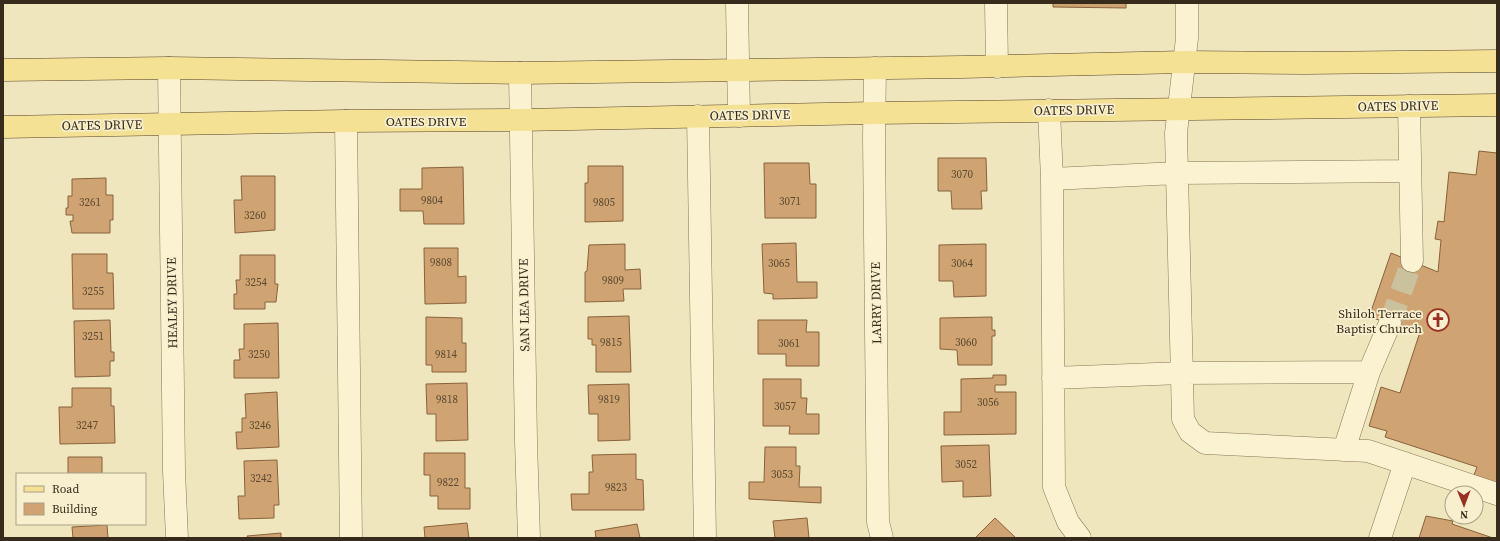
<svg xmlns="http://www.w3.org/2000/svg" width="1500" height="541" viewBox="0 0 1500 541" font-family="'Source Serif 4',serif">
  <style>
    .building { fill: #cfa372; stroke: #88623b }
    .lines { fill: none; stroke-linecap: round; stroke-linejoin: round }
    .minor-tunnel { stroke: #cac19d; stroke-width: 22; stroke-dasharray: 22 11; stroke-linecap: butt }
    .minor-casing { stroke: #887656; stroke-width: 23 }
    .major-casing { stroke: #55432b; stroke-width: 23 }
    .minor { stroke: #faf2d1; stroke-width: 22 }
    .major { stroke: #f5e193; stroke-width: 22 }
    .labels { text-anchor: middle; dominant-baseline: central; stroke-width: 3.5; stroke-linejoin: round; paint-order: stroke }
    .number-label { font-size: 11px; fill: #5d4a31 }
    .street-label { font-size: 13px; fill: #372c1b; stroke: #f7efce }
    .poi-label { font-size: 13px; fill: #372c1b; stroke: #f7efce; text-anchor: end }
  </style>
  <rect width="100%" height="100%" fill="#efe6be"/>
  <path class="building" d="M1053,3H1126V8L1053,7Z
    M1479,151L1497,153V483L1474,475L1477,467L1385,437L1387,431L1369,426L1381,387L1400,393L1420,332L1369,317L1391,253L1438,272L1441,240L1435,239L1438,221L1444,222L1449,172L1476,175Z
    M938,158H986L987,191H981L982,209H952L951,191H938Z
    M764,163H809L810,184H816V218H765Z
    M588,166H623V221L585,222V183H588Z
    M463,167L464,224H424L423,211H400V189H422V168Z
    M241,176H275V230L235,233L234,200H242Z
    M106,178V195H113V220H110V233H72L70,221H73V215H66V208H68V196H72V179Z
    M796,243L797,282H817V298L773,299V294L764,293L762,244Z
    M625,244V270L640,269L641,289H623L624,301L585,302V272L587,271L589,245Z
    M986,244V296L954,297L953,281H939V245Z
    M424,248H458V277L466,276V303L425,304Z
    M72,254H107V273H113L114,309H73Z
    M240,255H275V284H278L276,302H265V309H234V294H237L236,280H240Z
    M629,316L631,372H596V345H592V339H588V317Z
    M426,317L462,318V343H466V372H432V365H426Z
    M992,317V330H995V336H992V365H958L957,350L940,349V318Z
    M110,320L111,352H114V361H110V376L75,377L74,321Z
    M758,320H807L806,332H819V366H786V354H758Z
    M278,323L279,378H234V360H240L239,349H244V324Z
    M993,375H1006V385H995V392H1016V434L944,435V412H961V379L993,378Z
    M763,379H801V398H807L806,414H819V434H789L790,426H763Z
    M467,383L468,440L436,441V414H427L426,384Z
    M629,384L630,440L598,441V414H589L588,385Z
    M72,388H111V406H114L115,443L60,444L59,407H72Z
    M277,392L279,447L237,449L236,432H242V418H246L245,394Z
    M989,445L991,496L963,497V481L942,482L941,446Z
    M765,447H796V466H800L799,487H821V503L749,499V482H764Z
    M424,453H465V488H470V509H438V496H430V475H424Z
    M636,454V479L643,480L644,510H572L571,494H589V472H593L592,455Z
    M68,457H102V474H68Z
    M277,460L279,505H274V518L239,519L238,496H245L244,461Z
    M1426,516L1453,521L1452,524L1493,538H1419Z
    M807,518L809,538H775L773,521Z
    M995,518L1016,538H975Z
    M467,523L469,538H425L424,527Z
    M637,524L640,538H596L595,531Z
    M107,525L108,538H73L72,527Z
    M281,533V538H248L247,536Z"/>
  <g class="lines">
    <path class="minor-tunnel" d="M1390,323L1412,261"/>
    <g class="minor-casing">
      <path id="minor" d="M737,3L739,116
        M996,3L997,67
        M1187,3V38L1176,133L1183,419L1190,432L1205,443L1368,451L1497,494
        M169,68L174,471L177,538
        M875,68L874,138L878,522L882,538
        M520,73L526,441L529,538
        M1409,106L1412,261
        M1049,110L1052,179L1054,487L1068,522L1080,538
        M698,116L705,538
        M346,121L351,538
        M1052,179L1177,173L1410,171
        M1053,378L1182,373L1369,372
        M1344,450L1369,372L1390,323
        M1380,538L1405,463"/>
    </g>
    <g class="major-casing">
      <path id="major" d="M3,70L169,68L520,73L962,67L1185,62L1305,63L1497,61
        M3,127L346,121L521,120L874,113L1497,105"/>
    </g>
    <use href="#minor" class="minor"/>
    <use href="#major" class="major"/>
  </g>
  <defs>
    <g id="church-ring" transform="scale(1.15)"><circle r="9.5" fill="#f7efce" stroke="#9a3024" stroke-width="1.5"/><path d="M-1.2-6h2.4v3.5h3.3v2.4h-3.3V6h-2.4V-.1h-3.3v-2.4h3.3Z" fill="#9a3024"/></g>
  </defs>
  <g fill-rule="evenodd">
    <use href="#church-ring" x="1438" y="320"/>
  </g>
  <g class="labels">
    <g class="number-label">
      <text x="962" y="174">3070</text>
      <text x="432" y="200">9804</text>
      <text x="790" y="201">3071</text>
      <text x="90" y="202">3261</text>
      <text x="604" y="202">9805</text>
      <text x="255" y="215">3260</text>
      <text x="441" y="262">9808</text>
      <text x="779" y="263">3065</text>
      <text x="962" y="263">3064</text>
      <text x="613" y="280">9809</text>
      <text x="256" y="282">3254</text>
      <text x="93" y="291">3255</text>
      <text x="93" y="336">3251</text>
      <text x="611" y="342">9815</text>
      <text x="966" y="342">3060</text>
      <text x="789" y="343">3061</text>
      <text x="259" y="354">3250</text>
      <text x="446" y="354">9814</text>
      <text x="447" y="399">9818</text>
      <text x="609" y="399">9819</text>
      <text x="988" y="402">3056</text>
      <text x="785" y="406">3057</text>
      <text x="87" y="425">3247</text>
      <text x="260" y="425">3246</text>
      <text x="966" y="464">3052</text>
      <text x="782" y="474">3053</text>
      <text x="261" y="478">3242</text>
      <text x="448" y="482">9822</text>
      <text x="616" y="487">9823</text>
    </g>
    <g class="street-label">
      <text transform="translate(1398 106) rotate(-1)">OATES DRIVE</text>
      <text transform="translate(1074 110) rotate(-1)">OATES DRIVE</text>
      <text transform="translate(750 115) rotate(-1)">OATES DRIVE</text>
      <text x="426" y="121">OATES DRIVE</text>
      <text transform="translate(102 125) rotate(-1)">OATES DRIVE</text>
      <text transform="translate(172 303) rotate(-91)">HEALEY DRIVE</text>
      <text transform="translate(876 303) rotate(-91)">LARRY DRIVE</text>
      <text transform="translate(524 305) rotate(-91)">SAN LEA DRIVE</text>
    </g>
    <g class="poi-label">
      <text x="1422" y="313">Shiloh Terrace<tspan x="1422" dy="15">Baptist Church</tspan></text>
    </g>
  </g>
  <rect width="1500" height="541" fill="none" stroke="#372c1b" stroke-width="8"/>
  <rect x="16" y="473" width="130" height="52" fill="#f7efce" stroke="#aaa186"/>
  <rect x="24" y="486" width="20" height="6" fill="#f5e193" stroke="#aaa186"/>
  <text x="52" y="493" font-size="12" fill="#372c1b">Road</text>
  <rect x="24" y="503" width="20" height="12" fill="#cfa372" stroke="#aaa186"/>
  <text x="52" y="513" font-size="12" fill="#372c1b">Building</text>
  <g transform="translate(1464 505) rotate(179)"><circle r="19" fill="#f7efce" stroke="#aaa186"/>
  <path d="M0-3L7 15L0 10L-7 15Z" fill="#9a3024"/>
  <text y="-6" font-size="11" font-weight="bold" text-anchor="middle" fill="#372c1b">N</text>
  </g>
</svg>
